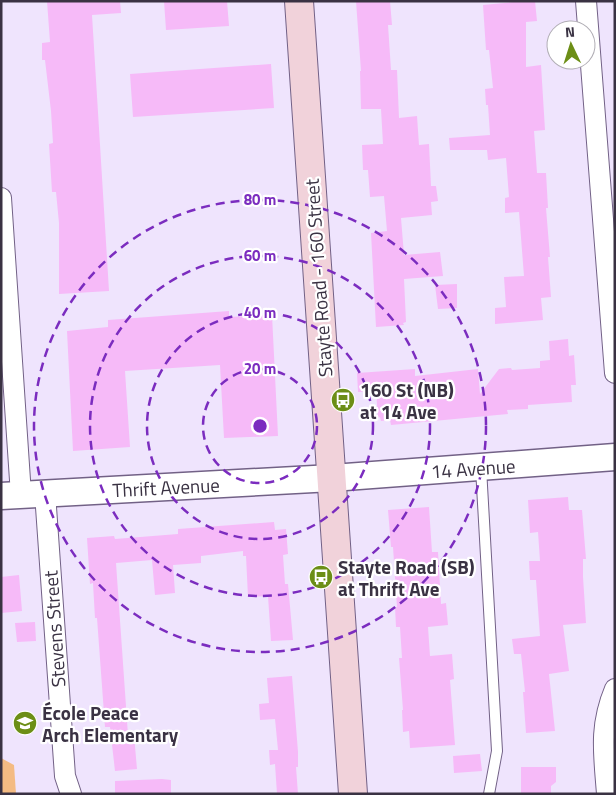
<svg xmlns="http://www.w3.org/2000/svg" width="616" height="795" viewBox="0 0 616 795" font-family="'Titillium Web',sans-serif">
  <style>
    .green { fill: #f4bb83 }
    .building { fill: #f6baf8 }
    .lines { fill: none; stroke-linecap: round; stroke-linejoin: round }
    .service-casing { stroke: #726186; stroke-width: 12 }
    .minor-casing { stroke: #726186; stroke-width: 22 }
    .tertiary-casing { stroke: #726186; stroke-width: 29 }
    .secondary-casing { stroke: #726186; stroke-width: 30 }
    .service { stroke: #fff; stroke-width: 10 }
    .minor { stroke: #fff; stroke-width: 20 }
    .tertiary { stroke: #fff; stroke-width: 26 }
    .secondary { stroke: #f1d2da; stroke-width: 28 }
    .ring { fill: none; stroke: #7b2cbf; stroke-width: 2.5; stroke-dasharray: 9 6 }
    .labels { text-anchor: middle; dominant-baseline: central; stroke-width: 4.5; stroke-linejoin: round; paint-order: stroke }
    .street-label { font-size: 19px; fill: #3a3243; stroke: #fff }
    .poi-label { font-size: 19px; font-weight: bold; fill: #3a3243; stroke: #fff; text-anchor: start }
    .centre { fill: #7b2cbf; stroke: #fff; stroke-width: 2.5 }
    .ring-label { font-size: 15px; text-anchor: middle; font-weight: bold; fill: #7b2cbf; stroke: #fff; stroke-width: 4.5; stroke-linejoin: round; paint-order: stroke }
  </style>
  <rect width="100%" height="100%" fill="#efe4fd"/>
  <path class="green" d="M1,758L14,765L16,794H1Z"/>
  <path class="building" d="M47,1H120L121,13L92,15L109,291L59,294V223L56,192H52L49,144L53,143L51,111L45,60H42V43L50,42Z
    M164,1H227L229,26L166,30Z
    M356,1H390L392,25H388L391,70H397L399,118L417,116L419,145L429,144L431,186H436L438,201L431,202L432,215L401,218L404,255L440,252L443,276L404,279L406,322L403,323L404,325L376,327L371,233L387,231L384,196L370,197L368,170H363L362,145L383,144L381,109H361L360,71H361Z
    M525,1H535L537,21L526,22V67L541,65L545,130L534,131L537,173H546L548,208H546L550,257H548L551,297L541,298L543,320L495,324V308L506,307L504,277L524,276L519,212L505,213V198L509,197L506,158L488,160L487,150H450L449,138L490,135L488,105H486L485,89L493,88L489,50H486L483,5Z
    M271,64L274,108L133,117L130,74Z
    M457,284V308L438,309L435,285Z
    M229,311V317L272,315L278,436L224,438L220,365L125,371L130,447L73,451L67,331L108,327V320Z
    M568,339L569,356L574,355L576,385H571L572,402L528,405V409L507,410L508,414L391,425L390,420L381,421L380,417L378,418L376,391L358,392L357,373L415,369V376L478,369L480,394L499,369L511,368L512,370L540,368V361L550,360L549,341Z
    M568,497L569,510H582L586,559H583V577L586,623L563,625L569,671L549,674L555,731L526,733L523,692H525L521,654H514L512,639L540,636L536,580H530L529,561H540L538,532L530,533L528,500Z
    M429,507L432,552H438L441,604L446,603L448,625L428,627L430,656L452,654L454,679L450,680L455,745L410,748L409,731L403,732L402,710H403L399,658H402L400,627H396L395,607H397L393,547H391L388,510Z
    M274,522L275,530L286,529L288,554L283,555L285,584H288L293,640L271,641L268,596L248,597L246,556H243V551L201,556V563L173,565L175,593L155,595L152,560L116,563L128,735H134L137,769L115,771L110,727H105L97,618H95L93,583L90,584L87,538L114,536L115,539L178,534V529Z
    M19,575L22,611L1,613V577Z
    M35,622L36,641L17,642L15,623Z
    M292,676L298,752V767H296L298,794H277L275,764L270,765L269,750H278L275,719L260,720L259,704L269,703L267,678Z
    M480,754L482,771L454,773L453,756Z
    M521,767H556V782L551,786V794H521Z
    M162,779L171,780V794H115V781Z"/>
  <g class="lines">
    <g class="service-casing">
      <path id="service" d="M481,468L497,751L489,794"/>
    </g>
    <g class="minor-casing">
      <path id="minor" d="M586,1L615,373
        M1,198L21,495
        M45,493L65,776L71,794
        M607,794C604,754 599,727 615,689"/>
    </g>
    <g class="tertiary-casing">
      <path id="tertiary" d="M1,496L332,478L615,457"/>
    </g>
    <g class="secondary-casing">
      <path id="secondary" d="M299,1L353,794"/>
    </g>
    <use href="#service" class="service"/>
    <use href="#minor" class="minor"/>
    <use href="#tertiary" class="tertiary"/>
    <use href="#secondary" class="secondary"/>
  </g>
  <g class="ring">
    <circle cx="260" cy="426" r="57"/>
    <circle cx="260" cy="426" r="113"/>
    <circle cx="260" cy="426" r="170"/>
    <circle cx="260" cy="426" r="226"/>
  </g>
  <defs>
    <g id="bus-disc" transform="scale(1.25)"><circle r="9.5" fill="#6c8e16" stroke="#fff"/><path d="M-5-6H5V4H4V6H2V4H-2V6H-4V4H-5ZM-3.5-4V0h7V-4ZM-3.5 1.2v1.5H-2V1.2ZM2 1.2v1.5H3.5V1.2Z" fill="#fff"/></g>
    <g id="school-disc" transform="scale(1.25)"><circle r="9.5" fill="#6c8e16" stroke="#fff"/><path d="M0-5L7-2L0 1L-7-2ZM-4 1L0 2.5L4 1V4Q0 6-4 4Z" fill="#fff"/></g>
  </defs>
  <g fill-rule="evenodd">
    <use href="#bus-disc" x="343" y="400"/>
    <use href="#bus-disc" x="321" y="577"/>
    <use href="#school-disc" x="25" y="723"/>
  </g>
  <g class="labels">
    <g class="street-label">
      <text transform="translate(318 278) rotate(-94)">Stayte Road - 160 Street</text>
      <text transform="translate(473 468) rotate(-4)">14 Avenue</text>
      <text transform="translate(166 487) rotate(-3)">Thrift Avenue</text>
      <text transform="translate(54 629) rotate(-94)">Stevens Street</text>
    </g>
    <g class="poi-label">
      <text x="360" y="389">160 St (NB)<tspan x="360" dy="22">at 14 Ave</tspan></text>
      <text x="338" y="566">Stayte Road (SB)<tspan x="338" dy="22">at Thrift Ave</tspan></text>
      <text x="42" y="712">École Peace<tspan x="42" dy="22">Arch Elementary</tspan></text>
    </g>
  </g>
  <circle cx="260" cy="426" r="8" class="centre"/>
  <g class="ring-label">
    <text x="260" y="205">80 m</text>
    <text x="260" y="261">60 m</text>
    <text x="260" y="318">40 m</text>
    <text x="260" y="374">20 m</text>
  </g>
  <rect width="616" height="795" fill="none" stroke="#3a3243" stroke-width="5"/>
  <g transform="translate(571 45) rotate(356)"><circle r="24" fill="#ffffff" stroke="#b0adb4"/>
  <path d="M0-4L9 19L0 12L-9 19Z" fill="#6c8e16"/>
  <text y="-8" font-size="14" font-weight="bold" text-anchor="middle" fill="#3a3243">N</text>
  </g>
</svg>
